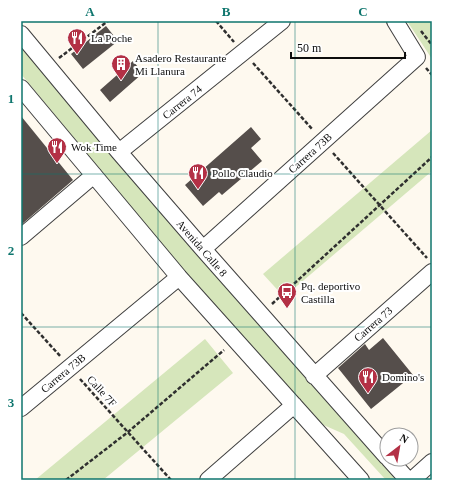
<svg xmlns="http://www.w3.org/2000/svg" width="453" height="501" viewBox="0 0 453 501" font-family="Georgia,serif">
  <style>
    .green { fill: #d6e6bb }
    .building { fill: #554e4b }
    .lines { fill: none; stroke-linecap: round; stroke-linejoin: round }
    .minor-casing { stroke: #404040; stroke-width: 18 }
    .path { stroke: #2f2f2f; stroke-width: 2.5; stroke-dasharray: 4 2; stroke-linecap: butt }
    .minor { stroke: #fff; stroke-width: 16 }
    .grid { fill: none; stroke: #0f766e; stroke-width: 1; stroke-opacity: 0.55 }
    .labels { text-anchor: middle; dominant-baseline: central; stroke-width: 4; stroke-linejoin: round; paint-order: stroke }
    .poi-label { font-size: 11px; fill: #0d0d0d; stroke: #fff; text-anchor: start }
    .street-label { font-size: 11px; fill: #0d0d0d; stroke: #fff }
    .neatline { fill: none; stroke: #0f766e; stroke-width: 1.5 }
    .grid-label { font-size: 13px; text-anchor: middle; font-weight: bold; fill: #0f766e }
  </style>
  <rect width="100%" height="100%" fill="#fef9ef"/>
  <path class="green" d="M407,21H432V59Z
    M21,47C143,192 267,335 394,476L393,480L385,479L344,434L319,423L190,277L151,231L21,74Z
    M432,130V171L284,297L263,274Z
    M205,339L233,373L103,480H35Z"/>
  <path class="building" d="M106,26L118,41L83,69L71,54Z
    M133,61L143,73L110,102L100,90Z
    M21,116L73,180L21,225Z
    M251,127L261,139L251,148L262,161L222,195L219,192L203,206L185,185Z
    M383,338L413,375L371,409L338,368L365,344L369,350Z"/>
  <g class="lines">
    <g class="minor-casing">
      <path id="minor" d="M21,34L119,152L203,249L387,457
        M21,88L179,277L361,480
        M119,152L282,21
        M21,237L94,175
        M203,249L417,57L395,21
        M314,376L432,272
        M21,408L179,277
        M389,459L408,480
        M208,480L294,405
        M412,480L432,462"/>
    </g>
    <path class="path" d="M216,21L234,42
      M421,31L432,45
      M59,58L108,21
      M253,63L313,130
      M426,68L432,75
      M333,153L427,258
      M272,304L432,157
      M21,313L61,357
      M80,379L171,480
      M66,480L128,432L224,350"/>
    <use href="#minor" class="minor"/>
  </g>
  <path class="grid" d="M158,21V480M295,21V480M21,174H432M21,327H432"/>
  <defs>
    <g id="restaurant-pin" transform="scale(1)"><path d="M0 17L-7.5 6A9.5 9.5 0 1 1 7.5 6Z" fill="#b33045" stroke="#fff"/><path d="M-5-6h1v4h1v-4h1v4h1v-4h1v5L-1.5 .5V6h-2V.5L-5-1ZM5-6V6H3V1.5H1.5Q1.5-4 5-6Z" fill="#fff"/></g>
    <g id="building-pin" transform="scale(1)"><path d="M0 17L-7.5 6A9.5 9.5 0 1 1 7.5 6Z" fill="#b33045" stroke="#fff"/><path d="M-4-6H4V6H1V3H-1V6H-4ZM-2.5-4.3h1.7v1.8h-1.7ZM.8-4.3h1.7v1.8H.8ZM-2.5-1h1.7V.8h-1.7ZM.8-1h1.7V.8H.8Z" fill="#fff"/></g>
    <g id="bus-pin" transform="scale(1)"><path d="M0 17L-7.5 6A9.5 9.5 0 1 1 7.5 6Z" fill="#b33045" stroke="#fff"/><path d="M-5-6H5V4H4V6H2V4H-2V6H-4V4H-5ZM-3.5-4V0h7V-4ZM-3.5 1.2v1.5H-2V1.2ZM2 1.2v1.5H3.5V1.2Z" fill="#fff"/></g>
  </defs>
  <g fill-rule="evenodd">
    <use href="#restaurant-pin" x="77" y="38"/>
    <use href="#building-pin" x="121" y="64"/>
    <use href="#restaurant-pin" x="57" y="147"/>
    <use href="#restaurant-pin" x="198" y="173"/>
    <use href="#bus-pin" x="287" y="292"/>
    <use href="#restaurant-pin" x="368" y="377"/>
  </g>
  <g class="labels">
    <g class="poi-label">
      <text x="91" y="38">La Poche</text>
      <text x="135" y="58">Asadero Restaurante<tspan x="135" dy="13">Mi Llanura</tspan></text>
      <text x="71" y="147">Wok Time</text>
      <text x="212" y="173">Pollo Claudio</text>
      <text x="301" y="286">Pq. deportivo<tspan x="301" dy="13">Castilla</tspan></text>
      <text x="382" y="377">Domino's</text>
    </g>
    <g class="street-label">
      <text transform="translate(182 102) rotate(-39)">Carrera 74</text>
      <text transform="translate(310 153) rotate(-42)">Carrera 73B</text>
      <text transform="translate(202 248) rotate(49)">Avenida Calle 8</text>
      <text transform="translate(373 324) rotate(-41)">Carrera 73</text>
      <text transform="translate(63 373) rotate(-40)">Carrera 73B</text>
      <text transform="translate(102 391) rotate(48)">Calle 7F</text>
    </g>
  </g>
  <rect width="453" height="501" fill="none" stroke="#ffffff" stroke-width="44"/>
  <g transform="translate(399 447) rotate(31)"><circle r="19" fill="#ffffff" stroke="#9e9e9e"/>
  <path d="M0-3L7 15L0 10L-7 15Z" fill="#b33045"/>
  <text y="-6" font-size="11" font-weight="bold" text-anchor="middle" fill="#0d0d0d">N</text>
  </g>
  <path d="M291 52v6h114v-6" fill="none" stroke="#0d0d0d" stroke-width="2"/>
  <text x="297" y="52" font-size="12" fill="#0d0d0d" stroke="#ffffff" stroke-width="3" paint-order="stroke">50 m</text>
  <rect x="22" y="22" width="409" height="457" class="neatline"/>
  <g class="grid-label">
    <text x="90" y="16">A</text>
    <text x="226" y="16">B</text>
    <text x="363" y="16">C</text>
    <text x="11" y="103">1</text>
    <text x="11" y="255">2</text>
    <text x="11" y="407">3</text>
  </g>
</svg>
